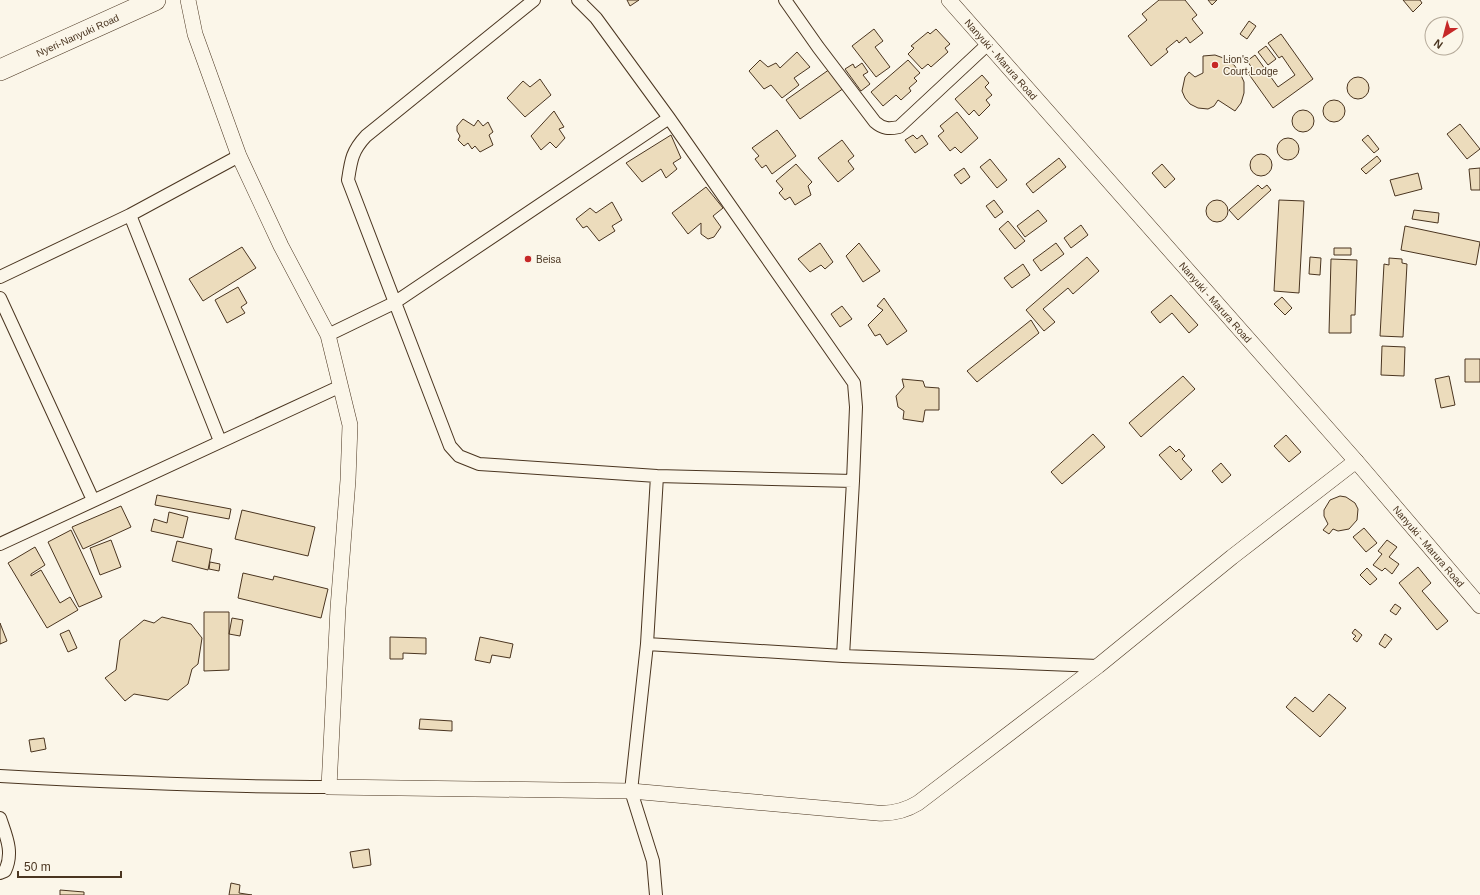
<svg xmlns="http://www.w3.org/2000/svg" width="1480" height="895" viewBox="0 0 1480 895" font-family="Helvetica,sans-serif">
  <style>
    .building { fill: #ecdcbc; stroke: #4a3520 }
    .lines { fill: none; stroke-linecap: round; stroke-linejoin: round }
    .minor-casing { stroke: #4a3520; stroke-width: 14 }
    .tertiary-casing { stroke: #4a3520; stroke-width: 16 }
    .trunk-casing { stroke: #4a3520; stroke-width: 22 }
    .minor { stroke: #fbf6e9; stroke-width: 12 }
    .tertiary { stroke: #fbf6e9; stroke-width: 15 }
    .trunk { stroke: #fbf6e9; stroke-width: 21 }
    .poi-dot { fill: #c62828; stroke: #fbf6e9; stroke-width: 1.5 }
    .labels { text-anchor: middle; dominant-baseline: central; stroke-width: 3; stroke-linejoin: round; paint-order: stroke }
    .street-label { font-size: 10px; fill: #4a3520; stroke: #fbf6e9 }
    .poi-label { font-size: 10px; fill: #4a3520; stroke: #fbf6e9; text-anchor: start }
  </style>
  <rect width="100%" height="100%" fill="#fbf6e9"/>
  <path class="building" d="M627,0H639L630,6Z
    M1185,0L1197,15L1192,19L1203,33L1190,43L1186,37L1179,43L1177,40L1166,49L1168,52L1151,66L1128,36L1147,20L1142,14L1159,0Z
    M1208,0H1217L1212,5Z
    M1403,0H1420L1422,3L1413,12Z
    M1249,21L1256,26L1247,39L1240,34Z
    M874,29L883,41L875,47L890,67L876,77L852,46Z
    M936,29L950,44L945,48L948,52L931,67L928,64L922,69L908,54L914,48L911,46L928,32L930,34Z
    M1281,34L1313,79L1273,108L1248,73L1253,69L1247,61L1255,55L1278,87L1295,75L1282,56L1279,58L1268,43Z
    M1266,46L1276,59L1268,65L1258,52Z
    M797,52L810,67L794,78L799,85L782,98L771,85L764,89L749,71L760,60L768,67L776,63L780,68Z
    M1215,55L1226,59L1234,65L1240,73L1244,82V93L1241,103L1235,111L1218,100L1214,106L1208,109L1198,108L1190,104L1185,98L1182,91L1185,77L1189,72L1195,77L1203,73V56Z
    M908,60L920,73L914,78L917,81L909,88L911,91L901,100L896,95L883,106L871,92Z
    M862,63L868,72L863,75L870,84L861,91L845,69L853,64L855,68Z
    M830,69L844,88L800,119L786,100Z
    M982,75L989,83L985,87L992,95L986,100L990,105L979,116L974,110L969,115L955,99Z
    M1347 88a11 11 0 1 1 22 0a11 11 0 1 1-22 0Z
    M540,79L551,95L525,117L507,98L523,81L530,87Z
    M1323 111a11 11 0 1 1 22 0a11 11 0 1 1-22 0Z
    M1292 121a11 11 0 1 1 22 0a11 11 0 1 1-22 0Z
    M554,111L564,127L559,129L565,138L556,148L550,142L541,150L531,136Z
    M957,112L978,138L961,153L955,147L950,151L938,136L944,131L940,126Z
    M463,119L474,126L478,120L483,126L488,122L493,132L489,135L493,145L480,152L475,146L472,149L468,143L464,146L458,140L460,136L457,131V126Z
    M1460,124L1480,149L1467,159L1447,134Z
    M777,130L796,156L772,174L766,165L762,168L755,159L759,156L752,148Z
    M671,135L681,158L673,163L677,169L666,178L661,169L642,182L626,163Z
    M913,135L917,139L922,135L928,144L915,153L905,140Z
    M1368,135L1379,149L1374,153L1362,140Z
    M1277 149a11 11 0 1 1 22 0a11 11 0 1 1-22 0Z
    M842,140L854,156L848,161L854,169L838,182L818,158Z
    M1250 165a11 11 0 1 1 22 0a11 11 0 1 1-22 0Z
    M1377,156L1381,161L1366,174L1361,169Z
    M1059,158L1066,167L1033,193L1026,184Z
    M990,159L1007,180L997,188L980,167Z
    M796,164L812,182L808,186L811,195L795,205L790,197L785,200L779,193L783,189L776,181Z
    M1162,164L1175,179L1165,188L1152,173Z
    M964,168L970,177L961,184L954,175Z
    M1480,168V190H1471L1469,169Z
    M1418,173L1422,189L1395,196L1390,180Z
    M1258,185L1262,189L1267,185L1271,190L1238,220L1229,210Z
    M706,187L723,208L713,216L721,227L714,237L708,239L701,234V223L688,234L672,213Z
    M994,200L1003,212L995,218L986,206Z
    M1279,200L1304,201L1299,293L1274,291Z
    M1206 211a11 11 0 1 1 22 0a11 11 0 1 1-22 0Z
    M612,202L622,220L612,226L615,231L599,241L587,226L583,228L576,219L590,208L596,213Z
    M1038,210L1047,221L1025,237L1017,226Z
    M1414,210L1439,213L1438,223L1412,219Z
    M1008,221L1025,241L1015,249L999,229Z
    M1081,225L1088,235L1071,248L1064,238Z
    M1405,226L1480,242L1476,265L1401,250Z
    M820,243L833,262L825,269L821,265L810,272L798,259Z
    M859,243L880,271L863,282L846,256Z
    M1056,243L1064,254L1041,271L1033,260Z
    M242,247L256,268L203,301L189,279Z
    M1334,248H1351V255H1334Z
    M1087,257L1099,271L1073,294L1068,288L1043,309L1055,322L1044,331L1026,310Z
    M1310,257L1321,258L1320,275L1309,274Z
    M1389,258L1402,259V263L1407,264L1403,337L1380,336L1384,264L1389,265Z
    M1331,259L1357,260L1355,315H1351V333H1329Z
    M1023,264L1030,275L1012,288L1004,278Z
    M238,287L247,303L241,307L245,313L227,323L215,300Z
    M1171,295L1198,325L1189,333L1172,313L1160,323L1151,312Z
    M1282,297L1292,308L1285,315L1274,304Z
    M884,298L907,331L887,345L880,334L875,336L868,325L883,310L877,306Z
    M842,306L852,319L840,327L831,314Z
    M1031,320L1039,333L977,382L967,371Z
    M1382,346L1405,347L1404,376L1381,375Z
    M1465,359H1480V382H1465Z
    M1183,376L1195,389L1141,437L1129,423Z
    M1449,376L1455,405L1441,408L1435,379Z
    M902,379L923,381L925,387L939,388V410H925L923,422L903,419L904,411L898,407L896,396L904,387Z
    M1093,434L1105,447L1062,484L1051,472Z
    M1286,435L1301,452L1289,462L1274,446Z
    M1170,446L1176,452L1179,449L1185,456L1182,459L1192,470L1181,480L1159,455Z
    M1221,463L1231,475L1222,483L1212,471Z
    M157,495L231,509L229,519L155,505Z
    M1340,496L1346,497L1355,503L1358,509L1357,520L1349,529L1338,531L1333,529L1329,534L1323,530L1328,524L1324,516V510L1330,500Z
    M121,506L131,527L83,549L72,527Z
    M242,510L315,527L308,556L235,539Z
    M169,512L188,517L183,538L151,531L154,519L167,523Z
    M1364,528L1377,543L1366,552L1353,537Z
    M71,530L102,597L79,607L48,542Z
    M111,540L121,567L100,575L90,548Z
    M1387,540L1397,547L1389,557L1399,564L1392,574L1385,568L1382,571L1373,565L1382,554L1378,551Z
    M177,541L212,549L208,570L172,561Z
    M35,547L45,565L31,574V576L41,570L60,603L70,597L78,610L47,628L8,563Z
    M210,562L220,564L219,571L209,569Z
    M1418,567L1431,583L1422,591L1448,621L1437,630L1399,583Z
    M1367,568L1377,579L1370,585L1360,575Z
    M243,573L273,580L274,576L328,589L321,618L238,598Z
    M1395,604L1401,608L1396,615L1390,611Z
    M204,612H229V670L204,671Z
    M162,617L191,624L202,638L198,664L192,669L188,684L168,700L134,694L125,701L105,678L116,670L120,640L144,620L154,623Z
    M232,618L243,620L240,636L229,634Z
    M0,623L7,641L0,644Z
    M1355,629L1362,635L1357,642L1353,639L1356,636L1352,633Z
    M69,630L77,648L68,652L60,634Z
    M1385,634L1392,639L1385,648L1379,644Z
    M390,637L426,638V654L403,653V659H390Z
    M480,637L513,644L510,658L492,655L490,663L475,660Z
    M1329,694L1346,708L1320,737L1286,707L1295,697L1313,712Z
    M420,719L452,721V731L419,729Z
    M44,738L46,749L31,752L29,740Z
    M369,849L371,865L353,868L350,852Z
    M231,883L240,885L239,893L252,895H229Z
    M60,890L84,892V895H60Z"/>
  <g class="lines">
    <g class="minor-casing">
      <path id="minor" d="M534,0L366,136C352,151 351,160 348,180L450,446L459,456L479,464L657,476L853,481
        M578,0L596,18L669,118L854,383L856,407L853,481L843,656
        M785,0L818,47L875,122C883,129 889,129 899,127L988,44
        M130,215L220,441
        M0,277L130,215L239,156
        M0,298L93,500
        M328,335L394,303L669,118
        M0,544L341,386
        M647,644L843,656L1098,666
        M0,776C110,782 219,787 329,787
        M0,818C6,836 14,852 5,871L0,873
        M656,895L653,861L631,791L647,644L657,476"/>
    </g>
    <g class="tertiary-casing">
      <g id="tertiary">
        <path d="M188,0L195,34L239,156L281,246L328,335L350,425L348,480L338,608L329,787L631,791L877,813C893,814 905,811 918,803L1098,666L1232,557L1356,461"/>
        <path id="s1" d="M949,0L1356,461L1480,606"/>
      </g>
    </g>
    <g class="trunk-casing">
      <g id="trunk">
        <path id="s2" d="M0,70L155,0"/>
      </g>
    </g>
    <use href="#minor" class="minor"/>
    <use href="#tertiary" class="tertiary"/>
    <use href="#trunk" class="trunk"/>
  </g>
  <g class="poi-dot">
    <circle cx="1215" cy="65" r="4"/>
    <circle cx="528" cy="259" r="4"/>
  </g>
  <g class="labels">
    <g class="street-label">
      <text stroke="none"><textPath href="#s2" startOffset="85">Nyeri-Nanyuki Road</textPath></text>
      <text stroke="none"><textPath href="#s1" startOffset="79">Nanyuki - Marura Road</textPath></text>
      <text stroke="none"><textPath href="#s1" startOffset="403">Nanyuki - Marura Road</textPath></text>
      <text stroke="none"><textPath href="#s1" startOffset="727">Nanyuki - Marura Road</textPath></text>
    </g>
    <g class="poi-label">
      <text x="1223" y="59">Lion's<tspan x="1223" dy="12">Court Lodge</tspan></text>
      <text x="536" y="259">Beisa</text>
    </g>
  </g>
  <g transform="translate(1444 36) rotate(216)"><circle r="19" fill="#fbf6e9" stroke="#b4a999"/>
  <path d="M0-3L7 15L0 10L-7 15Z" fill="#c62828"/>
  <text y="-6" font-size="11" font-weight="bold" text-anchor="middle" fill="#4a3520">N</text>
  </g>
  <path d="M18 871v6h103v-6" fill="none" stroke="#4a3520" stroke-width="2"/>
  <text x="24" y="871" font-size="12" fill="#4a3520" stroke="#fbf6e9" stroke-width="3" paint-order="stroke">50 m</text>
</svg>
